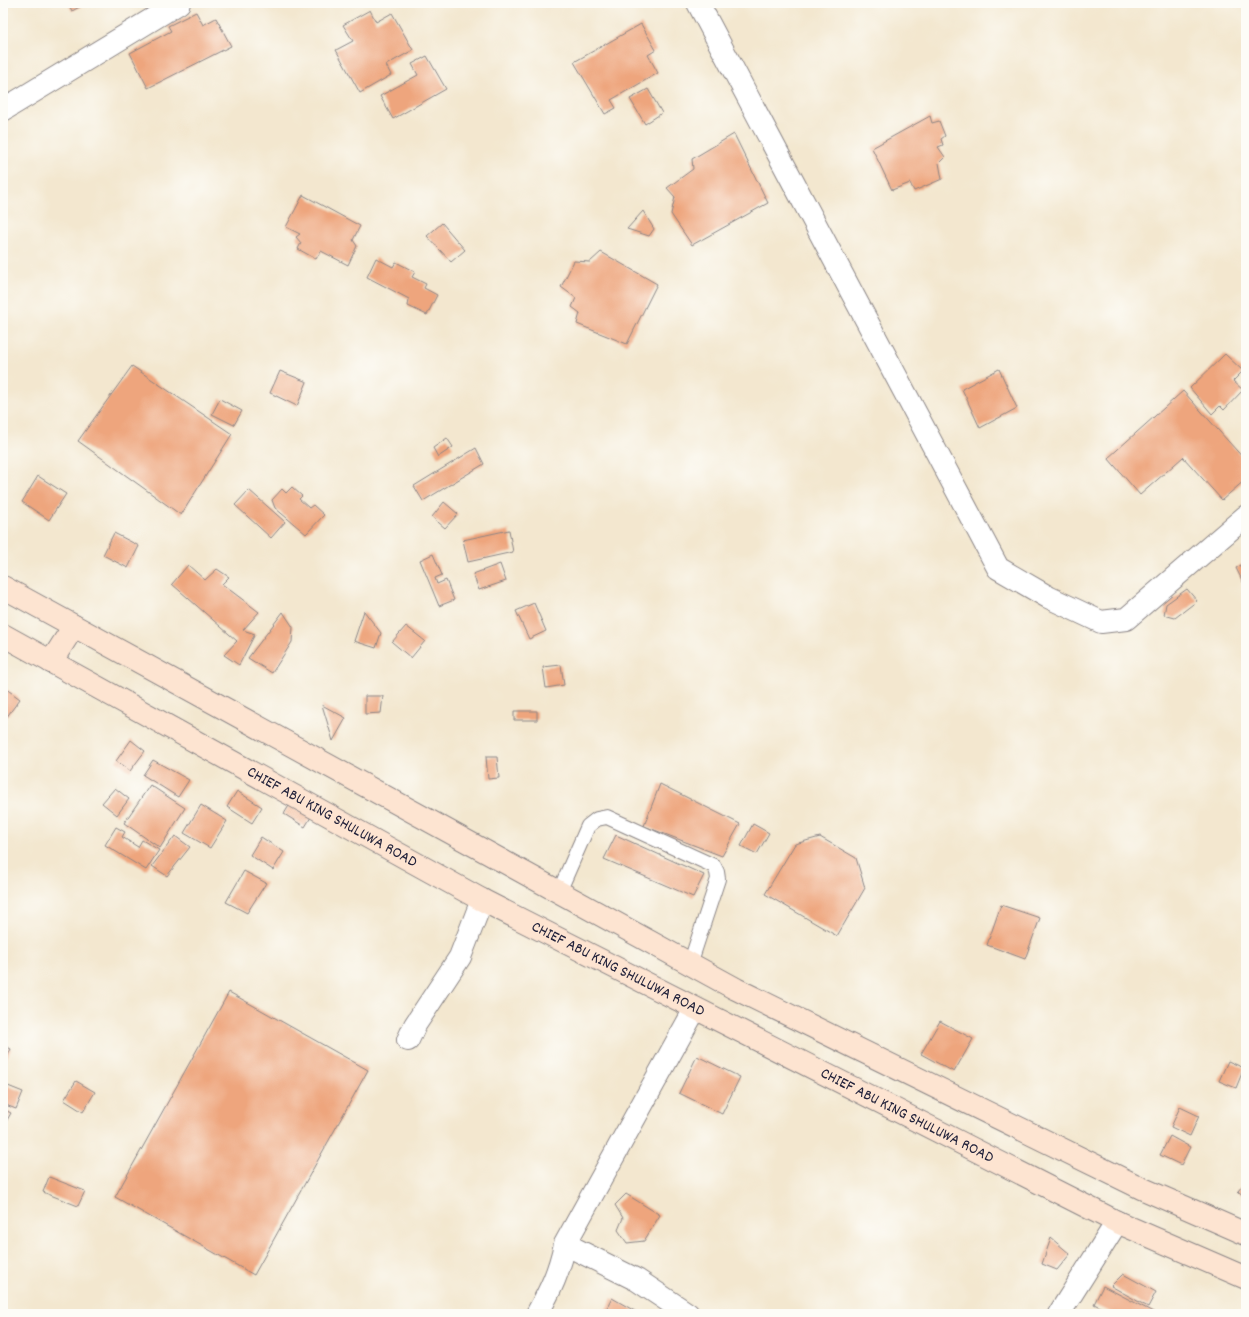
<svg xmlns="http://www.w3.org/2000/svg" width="1249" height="1317" viewBox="0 0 1249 1317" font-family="Dekko,sans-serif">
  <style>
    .building { fill: #eea57d }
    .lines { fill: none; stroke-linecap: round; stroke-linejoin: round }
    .lane-casing { stroke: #8a8485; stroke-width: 16 }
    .street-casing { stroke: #8a8485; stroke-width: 24 }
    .secondary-casing { stroke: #8a8485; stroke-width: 24 }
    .lane { stroke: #fff; stroke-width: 14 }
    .street { stroke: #fff; stroke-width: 22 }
    .secondary { stroke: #fde4d1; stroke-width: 22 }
    .labels { text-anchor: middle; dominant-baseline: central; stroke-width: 3; stroke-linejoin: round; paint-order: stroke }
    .street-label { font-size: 16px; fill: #22223b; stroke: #fdfcf7 }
  </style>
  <rect width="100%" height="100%" fill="#fdfcf7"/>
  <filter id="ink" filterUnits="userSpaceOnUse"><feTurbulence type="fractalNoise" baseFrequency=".025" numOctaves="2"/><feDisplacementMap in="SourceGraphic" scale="8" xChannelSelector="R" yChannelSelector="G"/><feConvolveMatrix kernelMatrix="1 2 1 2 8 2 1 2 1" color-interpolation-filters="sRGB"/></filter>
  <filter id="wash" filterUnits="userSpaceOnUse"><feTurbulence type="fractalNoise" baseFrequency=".012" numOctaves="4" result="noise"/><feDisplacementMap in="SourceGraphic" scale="16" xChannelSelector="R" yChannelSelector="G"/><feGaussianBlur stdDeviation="0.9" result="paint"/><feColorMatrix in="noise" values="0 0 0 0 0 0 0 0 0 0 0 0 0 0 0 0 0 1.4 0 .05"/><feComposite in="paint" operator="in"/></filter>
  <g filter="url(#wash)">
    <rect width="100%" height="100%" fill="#f3e7cf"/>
    <g id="blocks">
      <path class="building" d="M68,3H87L72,11Z
        M370,10L376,22L392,13L413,50L386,65L391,75L360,93L336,50L353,41L343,25Z
        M196,12L203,25L216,18L231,46L148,88L130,53L171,31L168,26Z
        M641,24L656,50L648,55L658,73L611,100L616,108L605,114L574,62Z
        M427,56L446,89L393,119L380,96L418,75L412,64Z
        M648,89L662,113L645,124L630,99Z
        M930,116L932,123L939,121L945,136L941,139L943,145L938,147L945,157L939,163L942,179L914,191L910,183L892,190L872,148Z
        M734,134L768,203L692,245L671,214L675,197L667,188L693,169L692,159Z
        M303,195L360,226L353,240L357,246L348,265L321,251L316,259L298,249L301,243L296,237L300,234L286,227Z
        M643,211L654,229L649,236L627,229Z
        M442,223L465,250L451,262L427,236Z
        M601,252L657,284L627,344L577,324L580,313L572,307L576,298L561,287L574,261L590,262Z
        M376,258L393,267L396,262L415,272L412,277L426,284L424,288L437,295L427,315L408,306L409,299L367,277Z
        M1225,354L1243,371L1233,381L1243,390L1224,410L1220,406L1212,414L1190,388Z
        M132,366L232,434L181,515L78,441Z
        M999,369L1017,408L980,428L962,389Z
        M280,371L307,382L297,406L270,393Z
        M1183,391L1246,461V479L1222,500L1183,457L1140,495L1108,458Z
        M220,399L242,411L234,425L212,414Z
        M447,438L453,447L438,457L433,448Z
        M476,448L484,464L423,501L414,486Z
        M38,476L66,494L49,520L22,502Z
        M292,487L302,496L299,499L309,508L313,505L324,515L306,534L275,508L272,500L282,489L286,493Z
        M249,490L285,522L271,538L235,505Z
        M444,502L458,514L445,528L432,517Z
        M509,530L513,552L468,562L463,540Z
        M114,533L139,546L128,568L103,555Z
        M433,554L442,575L435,578L437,584L446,580L454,600L439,606L420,560Z
        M1246,562V588L1236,568Z
        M500,564L506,581L479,590L473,574Z
        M188,565L205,580L217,569L229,577L222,584L259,612L243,630L255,634L239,665L224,655L237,641L172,584Z
        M1187,589L1197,601L1175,618L1164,615L1166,604Z
        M534,603L546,631L529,639L516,611Z
        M364,611L381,633L376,648L354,641Z
        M283,612L293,627L292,642L272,673L248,658Z
        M406,626L425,641L411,658L392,642Z
        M561,665L564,685L546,688L543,667Z
        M5,688L20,699L3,722V691Z
        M365,696H383L381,713L365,714Z
        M322,705L346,718L333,741Z
        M514,711H537V720H514Z
        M131,740L145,751L130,771L116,761Z
        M486,757H497L499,778L488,779Z
        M153,760L189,780L178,797L143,775Z
        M660,784L740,824L722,856L644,826Z
        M150,785L185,808L160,848L124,823Z
        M115,788L129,799L117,815L102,803Z
        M237,791L262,807L252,823L227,807Z
        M290,804L311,817L305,827L284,814Z
        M201,805L227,821L210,848L184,833Z
        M753,824L769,833L757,854L741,846Z
        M116,827L125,832L122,837L138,847L142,840L159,850L146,870L105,845Z
        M616,835L704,875L693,897L604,859Z
        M175,836L190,847L167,876L152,866Z
        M261,837L284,852L273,870L250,855Z
        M820,837L856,858L865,888L837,936L765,894L795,844Z
        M244,871L266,883L247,913L226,902Z
        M1001,905L1040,918L1025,959L987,945Z
        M229,992L368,1070L254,1275L115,1197Z
        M940,1021L973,1039L954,1072L921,1054Z
        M3,1045L11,1049L3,1065Z
        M697,1056L740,1077L722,1114L679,1093Z
        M1228,1061L1244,1068L1236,1088L1219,1081Z
        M76,1081L95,1092L83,1112L64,1100Z
        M3,1084L23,1092L16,1109L3,1104Z
        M1180,1107L1199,1116L1190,1136L1171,1127Z
        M3,1109L11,1113L3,1127Z
        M1170,1136L1190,1147L1181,1165L1160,1155Z
        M49,1177L85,1191L78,1206L43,1192Z
        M1246,1181V1198L1238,1191Z
        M626,1194L660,1215L644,1241L627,1243L618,1230L623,1218L615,1205Z
        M1051,1238L1070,1254L1057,1270L1042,1264Z
        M1123,1274L1156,1292L1148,1307L1111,1286Z
        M1103,1286L1157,1314H1114L1094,1304Z
        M612,1298L640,1314H604Z"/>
    </g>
  </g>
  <g filter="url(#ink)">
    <use href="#blocks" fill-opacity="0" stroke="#8a8485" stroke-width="1"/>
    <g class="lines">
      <g class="lane-casing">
        <path id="lane" d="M559,892L588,826L597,819L607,817L714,866L717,872L718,879L690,964"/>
      </g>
      <g class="street-casing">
        <path id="street" d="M698,3L998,568L1048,597L1101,622L1126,619L1246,516
          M3,110L179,3
          M408,1040L415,1025L460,957L482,900
          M565,1244L637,1280L688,1314
          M537,1314C551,1289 559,1272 565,1244L695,1009
          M1059,1314L1117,1222"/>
      </g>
      <g class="secondary-casing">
        <g id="secondary">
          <path d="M3,587L736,989L1141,1188L1246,1234"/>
          <path id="s1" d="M3,635L482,900L1117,1222L1246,1278"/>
          <path d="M51,662L74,626"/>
        </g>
      </g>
      <use href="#lane" class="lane"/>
      <use href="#street" class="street"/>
      <use href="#secondary" class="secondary"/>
    </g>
  </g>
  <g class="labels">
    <g class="street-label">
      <text stroke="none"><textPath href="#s1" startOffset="376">CHIEF ABU KING SHULUWA ROAD</textPath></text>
      <text stroke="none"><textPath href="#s1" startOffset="700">CHIEF ABU KING SHULUWA ROAD</textPath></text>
      <text stroke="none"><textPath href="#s1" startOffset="1024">CHIEF ABU KING SHULUWA ROAD</textPath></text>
    </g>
  </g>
  <rect width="1249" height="1317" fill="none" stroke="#fdfcf7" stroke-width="16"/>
</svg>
